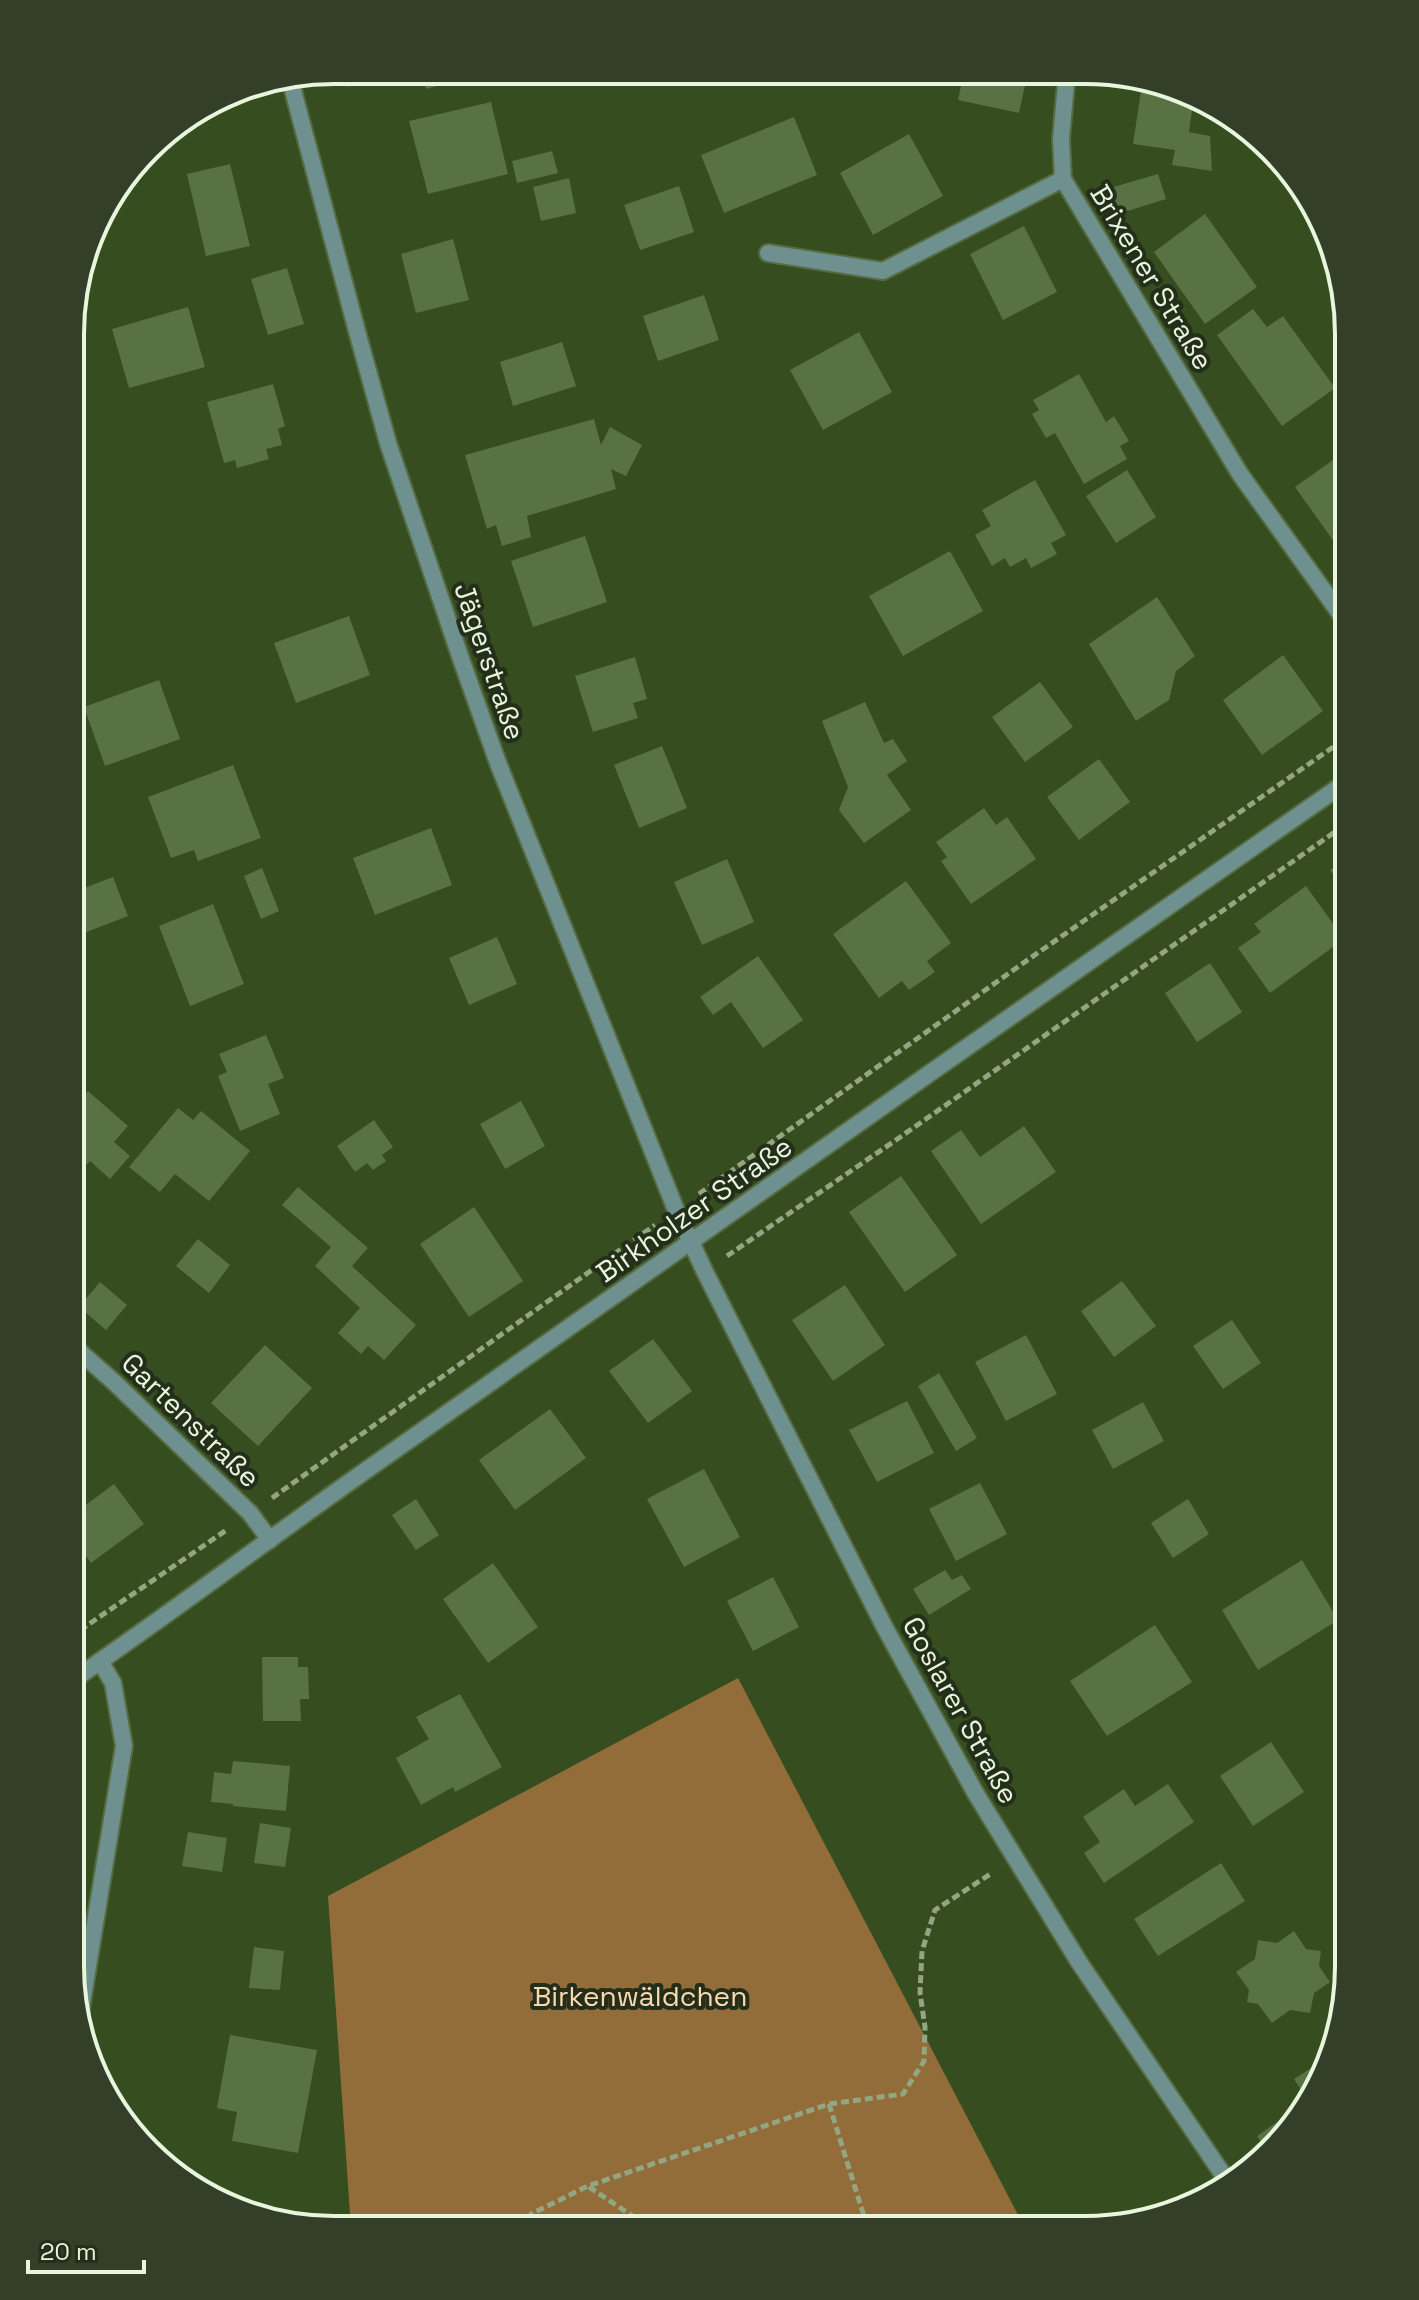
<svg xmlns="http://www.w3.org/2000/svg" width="1419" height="2300" viewBox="0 0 1419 2300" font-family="'Space Grotesk',sans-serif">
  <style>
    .forest { fill: #926c39 }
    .building { fill: #587243 }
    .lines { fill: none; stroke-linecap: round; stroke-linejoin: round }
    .service-casing { stroke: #556b41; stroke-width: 20 }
    .minor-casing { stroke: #556b41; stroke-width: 20 }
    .tertiary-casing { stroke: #556b41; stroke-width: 20 }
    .path { stroke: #93a682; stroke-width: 5; stroke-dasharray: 8 4; stroke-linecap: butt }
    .service { stroke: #6e908e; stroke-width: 16 }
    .minor { stroke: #6e908e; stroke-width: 16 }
    .tertiary { stroke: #6e908e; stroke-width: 16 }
    .labels { text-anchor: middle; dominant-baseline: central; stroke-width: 8; stroke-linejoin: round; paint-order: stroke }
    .street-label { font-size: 28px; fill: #e7f6dc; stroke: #242f1b }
    .park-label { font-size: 28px; fill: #fbd8ad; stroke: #242f1b }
    .rim { fill: none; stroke: #e7f6dc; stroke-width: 4 }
  </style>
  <rect width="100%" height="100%" fill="#354d1f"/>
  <path class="forest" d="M738,1678L1026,2230L351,2228L328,1896Z"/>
  <path class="building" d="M343,70H406V71L348,87Z
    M420,70H464L466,78L426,89Z
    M964,72H1028L1019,113L958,100Z
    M1141,91L1178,96L1193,103L1189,132L1210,136L1212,171L1172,165L1175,150L1133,144Z
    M221,98L224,109L189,118Z
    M491,102L508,174L428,194L409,121Z
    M794,117L817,175L724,213L701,155Z
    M909,134L943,196L873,235L840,173Z
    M552,151L558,173L517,183L512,161Z
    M230,164L250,246L206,256L187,174Z
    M1158,174L1166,199L1118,214L1110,188Z
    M569,178L576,213L541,221L533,187Z
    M679,186L694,232L640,250L624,205Z
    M1205,214L1257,287L1205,324L1154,252Z
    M1024,226L1057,292L1003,320L970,254Z
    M453,239L469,300L416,313L401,254Z
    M287,268L304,324L268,335L251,279Z
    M704,295L719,340L658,361L643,316Z
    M188,307L205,367L129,388L112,329Z
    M1253,309L1267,327L1283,316L1335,388L1282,426L1217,335Z
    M859,332L892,392L823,430L790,370Z
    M562,342L576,386L513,406L500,362Z
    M1079,374L1106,422L1114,416L1129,441L1120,446L1127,459L1084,484L1055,433L1046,438L1032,414L1039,410L1033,400Z
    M273,384L285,426L278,429L282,445L266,449L269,459L237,468L235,460L224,463L207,402Z
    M594,419L601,445L610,427L642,445L626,476L611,469L616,489L527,516L531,537L502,546L496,525L487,529L465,455Z
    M1347,450L1349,452V558L1347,560L1295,487Z
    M1127,470L1156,517L1116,543L1086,496Z
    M1035,480L1066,535L1051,543L1057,554L1031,568L1026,558L1010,567L1005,558L992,566L975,535L991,526L982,510Z
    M585,536L607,602L533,627L511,561Z
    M950,551L983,611L903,656L869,596Z
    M1157,597L1195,656L1176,671L1169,700L1136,721L1089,644Z
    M349,616L370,675L296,703L274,643Z
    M1283,655L1323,711L1262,755L1223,700Z
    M635,657L647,699L633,703L638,718L593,732L575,676Z
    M159,680L180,739L105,766L84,707Z
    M1040,682L1073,727L1025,762L992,717Z
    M865,702L884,743L893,739L907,761L887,775L911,810L864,843L839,810L848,787L822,721Z
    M662,746L687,808L639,828L614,765Z
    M1099,759L1130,802L1079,840L1047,797Z
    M233,765L261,838L198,861L194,850L171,858L148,797Z
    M984,808L996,825L1007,817L1036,859L971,904L941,861L947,857L936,842Z
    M431,828L452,885L375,915L353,858Z
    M1349,857V898L1330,870Z
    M727,859L754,922L702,945L674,882Z
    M262,868L279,911L261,919L244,876Z
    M113,877L128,916L71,938V893Z
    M906,881L951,943L927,961L935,972L909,990L902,981L879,998L833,934Z
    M1306,886L1344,939L1270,993L1238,948L1261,932L1254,924Z
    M213,904L244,984L190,1006L159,926Z
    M497,937L517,984L469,1005L449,958Z
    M758,956L803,1020L763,1048L731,1002L713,1015L700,997Z
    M1210,963L1242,1012L1197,1042L1165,993Z
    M266,1035L284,1078L268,1084L280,1114L240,1131L218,1076L227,1072L219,1054Z
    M88,1091L128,1126L114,1142L130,1156L110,1179L90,1161L82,1169L71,1160V1111Z
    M521,1101L545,1146L505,1169L480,1124Z
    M178,1108L193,1120L201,1111L250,1151L209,1201L175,1174L160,1192L129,1167Z
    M374,1120L393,1147L382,1155L386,1161L373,1170L367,1163L355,1172L337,1146Z
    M1024,1126L1056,1172L981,1224L931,1151L961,1130L980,1157Z
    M901,1176L957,1255L905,1292L849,1212Z
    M298,1187L368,1248L352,1266L416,1325L384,1360L368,1346L361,1354L338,1333L360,1308L315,1266L331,1247L282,1205Z
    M474,1207L523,1281L469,1317L420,1244Z
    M198,1239L230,1265L209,1293L176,1266Z
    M1122,1281L1156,1326L1114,1357L1081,1311Z
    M100,1282L127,1305L106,1330L79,1307Z
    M845,1285L885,1345L833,1381L792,1320Z
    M1232,1320L1261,1363L1223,1389L1193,1346Z
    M1026,1335L1057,1394L1006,1421L975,1362Z
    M653,1339L692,1391L648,1423L609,1371Z
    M265,1345L312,1388L258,1446L211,1403Z
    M939,1373L977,1438L956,1451L918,1386Z
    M907,1401L934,1453L877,1482L849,1430Z
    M1143,1402L1164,1441L1113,1469L1092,1430Z
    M550,1409L586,1458L515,1510L479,1460Z
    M704,1469L740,1537L684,1567L647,1499Z
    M980,1483L1007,1534L956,1561L929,1509Z
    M114,1484L144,1524L91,1563L71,1536V1516Z
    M416,1499L439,1535L416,1550L392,1515Z
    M1188,1499L1209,1534L1173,1558L1151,1523Z
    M1302,1560L1338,1620L1258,1670L1222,1610Z
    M493,1563L538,1627L488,1663L443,1599Z
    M945,1570L952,1580L962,1575L971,1589L929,1615L913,1589Z
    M773,1577L799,1627L753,1651L727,1601Z
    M1155,1625L1192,1682L1107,1736L1070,1681Z
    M262,1657H298V1667H308L309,1699H300L301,1721H263Z
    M460,1694L502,1767L455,1792L453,1787L421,1805L396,1758L429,1739L416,1717Z
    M1271,1742L1304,1792L1253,1826L1220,1776Z
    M233,1761L290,1766L286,1811L233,1806V1804L211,1802L214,1772L231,1774Z
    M1168,1784L1194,1822L1104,1883L1084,1853L1100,1842L1083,1817L1124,1789L1135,1806Z
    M260,1823L291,1828L285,1867L254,1863Z
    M188,1832L227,1838L222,1872L182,1866Z
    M1221,1863L1245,1901L1158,1956L1134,1919Z
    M1294,1931L1306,1949L1321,1951L1319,1966L1330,1982L1314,1993L1310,2013L1290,2010L1272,2023L1258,2004L1247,2002L1249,1990L1236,1972L1255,1959L1258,1940L1277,1943Z
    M254,1947L284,1951L280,1990L249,1988Z
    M230,2035L317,2050L298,2153L232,2141L237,2112L217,2108Z
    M1333,2054L1308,2101L1294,2079Z
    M1280,2120L1288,2131L1265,2149L1257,2136Z"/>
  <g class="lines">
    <g class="service-casing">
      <path id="service" d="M768,253L883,271L1063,179"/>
    </g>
    <g class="minor-casing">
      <path id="minor" d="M1067,72L1061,139L1063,179L1240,474L1349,626
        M290,79L358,335L388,443L461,659L498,763L676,1210L705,1272L884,1626L976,1794L1079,1962L1226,2179
        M71,1344L114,1382L250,1513L270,1540
        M80,2015L124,1746L113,1683L100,1661"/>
    </g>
    <g class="tertiary-casing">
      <path id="tertiary" d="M70,1682C168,1615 262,1544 358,1476C689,1244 1017,1010 1349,780"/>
    </g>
    <path class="path" d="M699,1194L1019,966L1349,736
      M727,1256L896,1140L1349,822
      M272,1498L655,1225
      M70,1637L228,1529
      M829,2104L868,2229
      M589,2187L652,2229
      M525,2228L531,2214
      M542,2228L531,2214L588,2186L829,2104L903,2094L924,2061L925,2027L920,1993L922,1951L935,1910L992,1873"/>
    <use href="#service" class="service"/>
    <use href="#minor" class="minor"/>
    <use href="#tertiary" class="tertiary"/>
  </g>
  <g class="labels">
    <g class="street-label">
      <text transform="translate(1152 277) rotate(59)">Brixener Straße</text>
      <text transform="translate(490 661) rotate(71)">Jägerstraße</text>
      <text transform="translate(694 1209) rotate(-35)">Birkholzer Straße</text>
      <text transform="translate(191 1420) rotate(44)">Gartenstraße</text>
      <text transform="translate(961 1710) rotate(61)">Goslarer Straße</text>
    </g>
    <g class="park-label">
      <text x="640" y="1996">Birkenwäldchen</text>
    </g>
  </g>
  <path d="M0 0H1419V2300H0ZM334 84H1085A250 250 0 0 1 1335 334V1966A250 250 0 0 1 1085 2216H334A250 250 0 0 1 84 1966V334A250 250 0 0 1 334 84Z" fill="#343f2a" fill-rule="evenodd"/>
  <path class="rim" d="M334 84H1085A250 250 0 0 1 1335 334V1966A250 250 0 0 1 1085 2216H334A250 250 0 0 1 84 1966V334A250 250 0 0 1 334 84Z"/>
  <path d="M28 2260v12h116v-12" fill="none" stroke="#e7f6dc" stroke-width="4"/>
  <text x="40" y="2260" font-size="24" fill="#e7f6dc" stroke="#242f1b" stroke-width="6" paint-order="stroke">20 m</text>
</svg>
